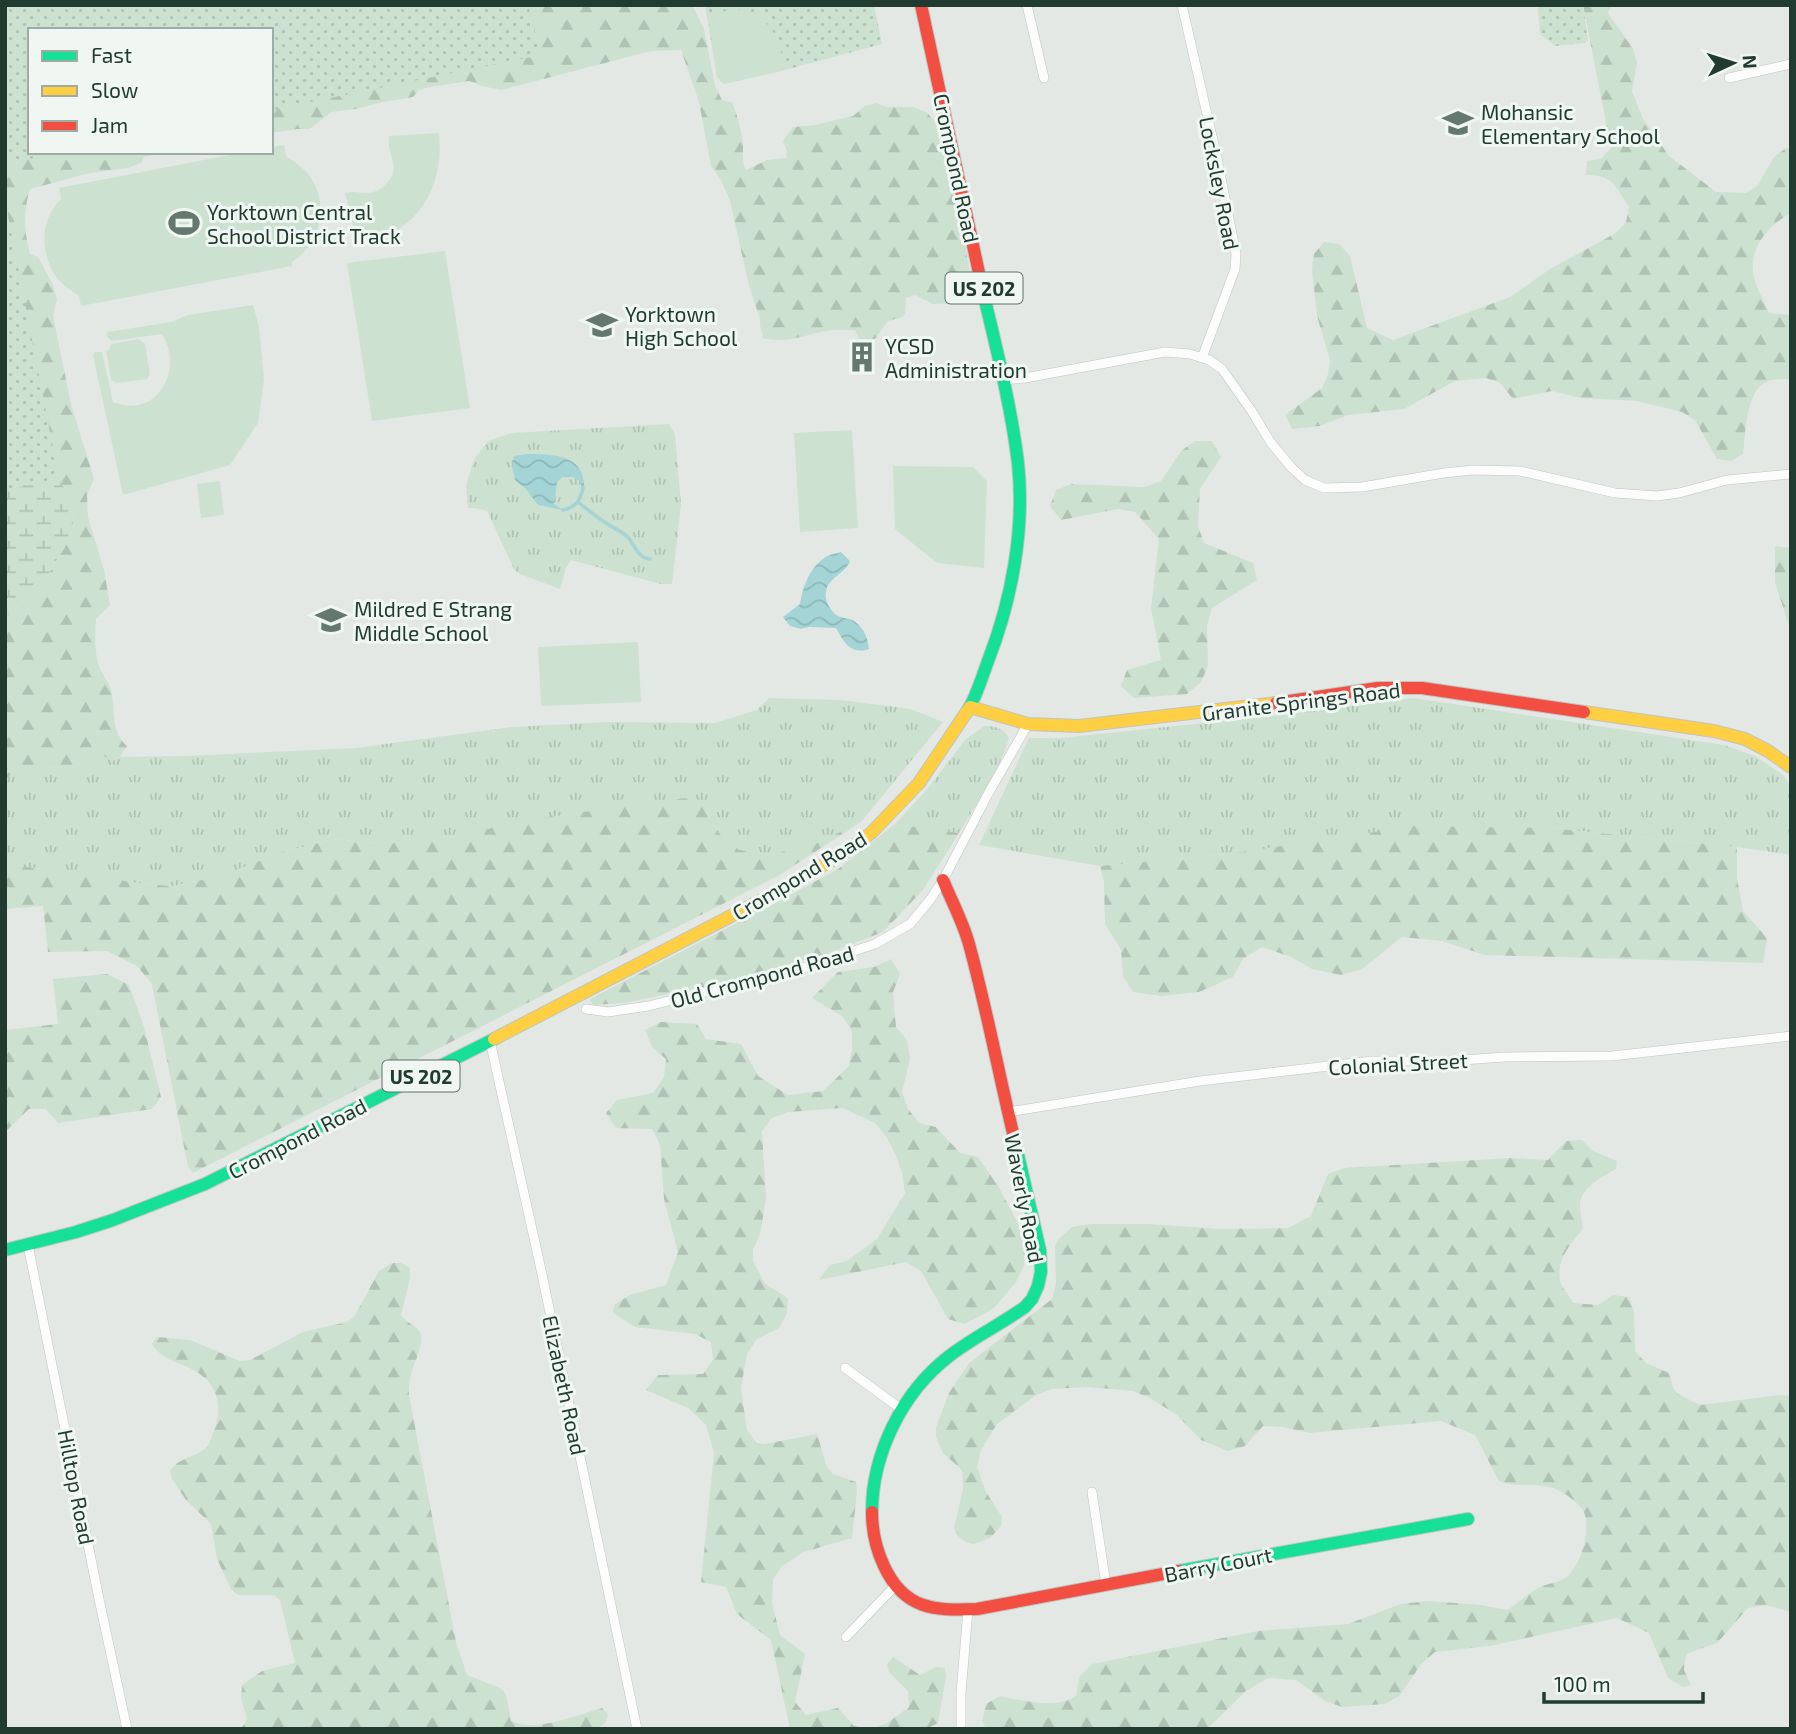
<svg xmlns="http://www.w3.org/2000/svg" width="1796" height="1734" viewBox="0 0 1796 1734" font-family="'Exo 2',sans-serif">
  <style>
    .grass { fill: url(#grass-tufts) }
    .forest { fill: url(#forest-firs) }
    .wetland { fill: url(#wetland-marsh) }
    .park { fill: url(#park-dots) }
    .garden { fill: #cce1d0 }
    .water { fill: url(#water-waves) }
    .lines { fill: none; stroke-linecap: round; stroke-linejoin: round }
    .stream { stroke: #a4d4d6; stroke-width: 3.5 }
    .street-casing { stroke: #c0c5c2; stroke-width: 10 }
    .fast-casing { stroke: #bec6c2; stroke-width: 14 }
    .slow-casing { stroke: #bec6c2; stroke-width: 14 }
    .jam-casing { stroke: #bec6c2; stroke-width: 14 }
    .street { stroke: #fbfcfb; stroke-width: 9 }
    .fast { stroke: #16e098; stroke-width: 12 }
    .slow { stroke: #ffcf43; stroke-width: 12 }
    .jam { stroke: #f24e42; stroke-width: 12 }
    .labels { text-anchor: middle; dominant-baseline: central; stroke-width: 6; stroke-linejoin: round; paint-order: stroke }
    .shield { fill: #f0f7f3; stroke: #5f736b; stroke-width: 2 }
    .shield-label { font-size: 19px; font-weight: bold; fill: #213b31 }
    .poi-label { font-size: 21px; fill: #213b31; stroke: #f0f7f3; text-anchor: start }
    .street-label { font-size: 21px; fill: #213b31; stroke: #f0f7f3 }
  </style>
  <defs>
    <pattern id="grass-tufts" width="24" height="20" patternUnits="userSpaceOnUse" patternTransform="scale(1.75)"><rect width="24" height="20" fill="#cce1d0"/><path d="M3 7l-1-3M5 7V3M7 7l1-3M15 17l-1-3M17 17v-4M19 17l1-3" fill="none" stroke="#afc2b3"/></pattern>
    <pattern id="forest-firs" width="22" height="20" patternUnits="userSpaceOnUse" patternTransform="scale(1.75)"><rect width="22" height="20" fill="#cce1d0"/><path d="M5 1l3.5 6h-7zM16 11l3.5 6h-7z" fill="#afc2b3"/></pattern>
    <pattern id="wetland-marsh" width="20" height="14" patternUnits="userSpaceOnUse" patternTransform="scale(1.75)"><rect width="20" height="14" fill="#cce1d0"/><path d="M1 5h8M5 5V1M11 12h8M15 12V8" fill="none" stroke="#afc2b3"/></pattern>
    <pattern id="park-dots" width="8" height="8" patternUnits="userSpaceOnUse" patternTransform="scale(1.75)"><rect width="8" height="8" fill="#cce1d0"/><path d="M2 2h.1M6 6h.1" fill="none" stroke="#afc2b3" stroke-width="1.8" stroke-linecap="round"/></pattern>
    <pattern id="water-waves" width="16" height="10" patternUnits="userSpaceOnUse" patternTransform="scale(1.75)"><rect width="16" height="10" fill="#a4d4d6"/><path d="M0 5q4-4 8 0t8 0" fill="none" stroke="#8db7b8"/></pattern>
  </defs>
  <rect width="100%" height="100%" fill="#e3e8e5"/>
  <path class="grass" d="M669,424L675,434L681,505L672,584H661L571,560L566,568L560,589L520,574L514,569L487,511L475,508H468L466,485L474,459L488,441L512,433Z
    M769,698L840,700L911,709L943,722L861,822L817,843L772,854L739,850L720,834L704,807L387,844L334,839L282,852L221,876L172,886L143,884L73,872L5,865V780C21,761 47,769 69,767C78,766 89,756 99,753L112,761L120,757L188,756L356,748L512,727L608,722L715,723L757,710Z
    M1413,698L1724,745L1755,756L1783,775L1791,787V855L1737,847L1550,828L1228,854L1100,866L979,845L1029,738H1060L1272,716Z
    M984,726C995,726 1004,728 1009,738C999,772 977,803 959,833L895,824L929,787L965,740Z"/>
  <path class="forest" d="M506,5H692L704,29L715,86L722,100L732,102C737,113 739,124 742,136C745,148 740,159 746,170L767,160L786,158L787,152L783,141L793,127L815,125L853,116L865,106L876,103L887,107H913L926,112L934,120L940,135L964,238L973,292L969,301L958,303L933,304L915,295L906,298L905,313L903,317L888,321L875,339H859L855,330C845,330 835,329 826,331C804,335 786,344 763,338L760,325V319L749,286L730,201L721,180L711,166L699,102L681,50L651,51L501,90L482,86L469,81L425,88L418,91L413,97L383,102L356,109L331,112L310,129H298L271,133V92Z
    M1583,5H1612L1608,13L1633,49L1637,63L1632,91L1643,119L1669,156L1716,192L1746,193L1758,185L1774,157L1786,148L1791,147V213C1771,223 1750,246 1753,271C1754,285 1764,300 1769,313L1791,315V379C1784,379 1775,379 1768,381C1745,391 1746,432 1743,454L1731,461L1717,459L1695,420L1682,412L1637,401L1581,398L1552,391L1513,399L1500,383L1486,378L1455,381L1404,409L1348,415L1320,426L1292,429L1285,415L1322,388L1328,374L1330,360L1317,316L1312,269L1314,254L1324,242L1339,244L1350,256L1367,328L1393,340L1510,297L1550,269L1616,233L1626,222L1629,207C1616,187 1612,174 1586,175L1587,161L1601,159L1611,148Z
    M40,152H168L144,157L141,163L128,168L90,173L30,189C23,212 24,231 30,254L38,257L52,283L57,299L53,316L71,404L94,479L87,495L88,517L104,570L110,605L96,619C95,635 94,653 100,669C104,677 111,685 112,694C115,712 111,732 127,746L120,757L112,761L99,753C89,756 78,766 69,767C47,769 21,761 5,780V618L44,582L73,532L74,505L59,479L5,250V163Z
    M1195,441H1212L1221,457L1200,489L1198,526L1204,543L1253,563L1257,580L1212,608L1207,626L1208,666L1201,682L1187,694L1134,698L1121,686L1127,670L1161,660L1151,608L1159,539L1135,512L1118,509L1061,520L1050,506L1056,490L1072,484L1145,487L1161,481L1181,451Z
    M1775,546L1791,548V632L1775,582Z
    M685,798L704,807L720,834L739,850L772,854L817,843L861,822L778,876L193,1173L188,1167L152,984L137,966L107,951L48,952L43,906L5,909V865H7L73,872L143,884L172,886L221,876L282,852L334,839L387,844L455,836L534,819Z
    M895,824L959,833L923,890L883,932L826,954L727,982L624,1003L593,1005L590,999L768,907L838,869Z
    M1415,826L1550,828L1737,847V878L1743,911L1767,938L1763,963L1485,955L1442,941L1402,937L1362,969L1341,975L1312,969L1291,957L1262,947L1243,959L1233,977L1199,992L1161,996L1133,992L1123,976L1121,950L1105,924L1104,882L1100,866L1228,854Z
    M891,959L900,974L893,992L896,1027L907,1040L910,1059L902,1092L908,1109L919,1123L936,1127L960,1153L978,1157L998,1186L1022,1231L1025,1248L1024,1266L1016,1282L994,1308L965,1324L948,1319L921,1271L906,1262L819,1280L830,1265L847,1261L877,1239L905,1193L902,1173L896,1155L887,1138L875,1123L842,1108L788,1112L772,1118L762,1131L766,1199L760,1234L753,1250V1261L765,1284L788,1298L787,1313L779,1328L757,1339L747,1354L741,1388L747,1430L757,1443L765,1444L817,1434L827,1467L833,1474L856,1482L857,1491L852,1538L804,1552L782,1566L773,1579L772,1603L780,1635L805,1654L795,1702L806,1715L838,1708L854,1726L870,1729H790L771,1640L737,1614L726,1587L701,1582L714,1453L706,1425L688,1408L646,1390L658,1375L703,1374L713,1360L711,1342L695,1334L635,1327L613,1313L614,1305L630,1295L666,1285L678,1252L664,1199L660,1145L652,1129L616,1128L606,1113L617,1100L653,1093L664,1077L666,1059L652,1047L645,1030L661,1022L697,1024L706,1039L741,1044L758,1076L788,1095L823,1091L849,1066L852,1049V1031L842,1016L812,998L838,972L874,967Z
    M107,974L129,985L144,1027L161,1097L152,1109L58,1123L46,1109H29L5,1132V1030L58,1024L53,979Z
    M1582,1140L1593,1151L1617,1161L1616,1169C1602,1177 1581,1187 1580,1205C1580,1213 1582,1221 1583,1229C1571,1243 1554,1262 1561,1284C1564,1290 1570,1297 1573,1303L1598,1305L1613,1295L1629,1297L1634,1311L1635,1351L1646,1363L1669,1373L1673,1388L1678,1394L1700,1405L1780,1395L1791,1396V1612L1766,1605L1748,1608L1717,1643L1686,1654L1684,1670L1691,1685L1683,1687L1668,1678L1649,1633L1617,1618L1490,1646L1435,1652L1422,1663L1399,1696L1385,1704L1342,1707L1325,1701L1296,1680L1268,1678L1246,1691L1210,1726L1205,1729H986L982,1721L986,1704L1000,1696C1020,1701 1059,1709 1076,1696L1079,1677L1092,1664L1258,1631L1348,1624L1401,1604L1428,1601L1481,1605L1507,1610C1518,1603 1527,1594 1538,1588C1548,1583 1560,1583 1568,1576C1582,1563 1592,1526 1583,1510C1578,1503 1565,1493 1558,1490C1539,1481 1518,1489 1499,1481L1475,1435L1441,1421L1310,1433L1282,1427L1263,1426L1245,1446L1228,1451L1201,1440L1177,1415L1150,1398L1133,1391L1088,1387L1052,1389L1036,1395L997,1424L981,1450L977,1467L986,1492L1002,1517L1001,1526L990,1538L974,1544L966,1542L958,1536L954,1527L963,1490L962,1470L943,1453L936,1437V1427L949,1393L969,1363L1052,1299L1056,1283L1055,1246L1059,1239L1072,1227L1091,1224H1148L1221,1229L1288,1228L1311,1216L1328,1174L1344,1168L1511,1158L1548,1160L1566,1141Z
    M392,1263H401L410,1268V1278L401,1315C406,1323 417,1325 421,1334C424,1345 412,1367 410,1378C409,1383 409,1389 409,1395L456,1642L467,1675L500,1688L506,1694L511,1721C535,1733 577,1715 602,1708L608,1714L606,1722L598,1729H240C253,1717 243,1712 241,1698C241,1694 242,1690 242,1685L262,1671L295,1663L280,1600L274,1595H238L231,1589L217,1559L211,1524L186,1500L172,1479L170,1471C178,1457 199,1458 209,1444C211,1439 213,1433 215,1428C223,1406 217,1385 197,1372C181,1362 162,1361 152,1344L157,1337L190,1340L240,1361L250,1360L303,1332L347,1322L354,1317L379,1271Z
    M893,1657L920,1675L936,1667L945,1668L946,1676L938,1723L926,1729H871L887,1723L909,1707L908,1691L889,1672L887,1664Z"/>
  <path class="wetland" d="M5,250L59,479L74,505L73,532L44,582L5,618Z"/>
  <path class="park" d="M5,5H528L541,55L271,110V30H30V152H61L5,164Z
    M705,5H874L882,44L785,70L724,84L717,77Z
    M1542,5H1583L1588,40L1585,43L1555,46L1540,34L1538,8Z
    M5,200L59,479L5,490Z"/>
  <path class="garden" d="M737,9L760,15L778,38L785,70L724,84L717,77L708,14Z
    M439,133C445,189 416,235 358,244L345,193C355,190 363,195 373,192C378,191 383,187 387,183C402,168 386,153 389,136Z
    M284,145L286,156C295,162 304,168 311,178C330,206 319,245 292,262V266L81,306L79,296C71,291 63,285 57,278C40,255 39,220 61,199L59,188L245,152H271V147Z
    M445,251L470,408L372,421L347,263Z
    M253,305L259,326L264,380L258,423L230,465L123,495L93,355L95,352H102L113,402C156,420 185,370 162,334L111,341L106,335L107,332L171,322L188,315Z
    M139,339L145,344L150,374L147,379L117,383L111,380L106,351L109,350L111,344Z
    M852,430L858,528L800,532L794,433Z
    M893,466L973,467L987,481L984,568L937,563L895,529Z
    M220,481L224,515L201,518L197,484Z
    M638,642L641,702L541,706L538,647Z"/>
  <path class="water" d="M526,454C552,454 586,454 584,489L581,488V482L573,477H563L557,482L554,504L563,510L538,505L525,488L515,480L512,467L514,456Z
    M841,552L850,561C846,573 828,578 826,591C824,600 830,611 838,616C842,618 849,618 854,621C864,628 868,638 869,649C850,655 844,642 836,628L809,627L801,629L790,626L783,617L800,604C803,586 809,569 824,558C829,554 836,554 841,552Z"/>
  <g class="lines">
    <path class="stream" d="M578,502C589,511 598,518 609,525C615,529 623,532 628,537C635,546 638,558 650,559
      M563,510C576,507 580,501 583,488"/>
    <g class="street-casing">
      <path id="street" d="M1027,5L1044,78
        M1182,5L1217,158L1236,254L1235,269L1202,358
        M1729,78L1791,64
        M1003,380L1025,378L1165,352L1190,354L1209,360L1222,369L1253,413L1271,443L1291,467L1305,480L1324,488L1362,487L1444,473L1473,470L1520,471L1615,493L1657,496L1679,493L1727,480L1791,474
        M586,1009L608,1012L648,1006L803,968L875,944L910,924L930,900L943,880L988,794L1028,724
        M490,1041L540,1265L637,1729
        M1008,1112L1200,1081L1372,1061H1448L1505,1057L1612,1056L1791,1036
        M28,1245L99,1599L127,1729
        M845,1368L901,1409
        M1092,1492L1106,1585
        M846,1637L894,1587
        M961,1729V1693L968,1610"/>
    </g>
    <g class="fast-casing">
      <path id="fast" d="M968,710C977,695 982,677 988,661C1012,599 1025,529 1018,463C1011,406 997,351 984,296
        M5,1250L76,1232L113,1220L205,1184L494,1039
        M872,1512C872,1454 902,1393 948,1357C972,1338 1000,1325 1025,1307L1032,1299L1038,1286L1041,1272L1040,1250L1013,1133
        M1179,1571L1468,1519"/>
    </g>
    <g class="slow-casing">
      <path id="slow" d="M970,707L1028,724L1079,726L1276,703
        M1584,712L1714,731L1745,739L1768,751L1791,767
        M494,1039L781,890L847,851L871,833L919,783L968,710"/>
    </g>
    <g class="jam-casing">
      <path id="jam" d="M921,5L984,296
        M1276,703L1378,688H1422L1584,712
        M943,880C952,902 963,922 969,944C986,1006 998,1070 1013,1133
        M872,1512C872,1531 876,1549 884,1566C904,1609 933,1611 977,1609L1179,1571"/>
    </g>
    <use href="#street" class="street"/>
    <use href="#fast" class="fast"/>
    <use href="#slow" class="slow"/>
    <use href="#jam" class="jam"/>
  </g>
  <defs>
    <g id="school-bare" transform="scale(2.415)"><path d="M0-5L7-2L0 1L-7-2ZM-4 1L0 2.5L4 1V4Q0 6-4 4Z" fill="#657870" stroke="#f0f7f3" stroke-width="2.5" paint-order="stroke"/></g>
    <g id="stadium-bare" transform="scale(2.415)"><path d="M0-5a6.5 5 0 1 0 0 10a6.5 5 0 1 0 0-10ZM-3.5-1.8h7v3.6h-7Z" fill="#657870" stroke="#f0f7f3" stroke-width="2.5" paint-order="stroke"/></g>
    <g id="building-bare" transform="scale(2.415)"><path d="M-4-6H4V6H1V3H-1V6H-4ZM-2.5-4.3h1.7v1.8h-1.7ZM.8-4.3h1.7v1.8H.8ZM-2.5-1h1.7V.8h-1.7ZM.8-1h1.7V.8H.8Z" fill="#657870" stroke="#f0f7f3" stroke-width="2.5" paint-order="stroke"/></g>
  </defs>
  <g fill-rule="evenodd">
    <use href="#school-bare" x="1458" y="123"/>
    <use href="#stadium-bare" x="184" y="223"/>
    <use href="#school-bare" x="602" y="325"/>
    <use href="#building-bare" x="862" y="357"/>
    <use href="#school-bare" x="331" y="620"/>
  </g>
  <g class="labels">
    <g class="shield">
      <rect x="945.5" y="272.5" width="77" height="31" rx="5"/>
      <rect x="382.5" y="1060.5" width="77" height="31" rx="5"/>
    </g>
    <g class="shield-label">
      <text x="984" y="288">US 202</text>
      <text x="421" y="1076">US 202</text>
    </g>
    <g class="poi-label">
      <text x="1481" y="111">Mohansic<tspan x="1481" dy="24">Elementary School</tspan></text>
      <text x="207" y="211">Yorktown Central<tspan x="207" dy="24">School District Track</tspan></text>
      <text x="625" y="313">Yorktown<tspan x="625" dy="24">High School</tspan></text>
      <text x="885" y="345">YCSD<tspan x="885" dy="24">Administration</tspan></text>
      <text x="354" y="608">Mildred E Strang<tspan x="354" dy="24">Middle School</tspan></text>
    </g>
    <g class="street-label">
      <text transform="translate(957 168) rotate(78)">Crompond Road</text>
      <text transform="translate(1220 183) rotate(79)">Locksley Road</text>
      <text transform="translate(1301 701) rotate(-7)">Granite Springs Road</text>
      <text transform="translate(799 875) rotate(-31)">Crompond Road</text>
      <text transform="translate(762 976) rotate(-15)">Old Crompond Road</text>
      <text transform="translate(1398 1063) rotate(-3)">Colonial Street</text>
      <text transform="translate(297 1138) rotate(-27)">Crompond Road</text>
      <text transform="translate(1025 1198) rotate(79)">Waverly Road</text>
      <text transform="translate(565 1385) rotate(78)">Elizabeth Road</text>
      <text transform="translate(77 1487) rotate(79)">Hilltop Road</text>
      <text transform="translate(1218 1564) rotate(-11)">Barry Court</text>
    </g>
  </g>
  <rect width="1796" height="1734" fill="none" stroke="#213b31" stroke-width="14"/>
  <rect x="28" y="28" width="245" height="126" fill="#f0f7f3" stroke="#9daca5" stroke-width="2"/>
  <rect x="42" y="51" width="35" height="10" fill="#16e098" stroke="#9daca5" stroke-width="2"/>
  <text x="91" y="63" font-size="21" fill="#213b31">Fast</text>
  <rect x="42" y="86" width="35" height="10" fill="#ffcf43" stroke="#9daca5" stroke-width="2"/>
  <text x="91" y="98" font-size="21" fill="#213b31">Slow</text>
  <rect x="42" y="121" width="35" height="10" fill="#f24e42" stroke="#9daca5" stroke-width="2"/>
  <text x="91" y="133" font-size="21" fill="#213b31">Jam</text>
  <g transform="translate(1733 63) rotate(86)" stroke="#f0f7f3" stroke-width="5" paint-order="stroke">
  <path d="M0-5L12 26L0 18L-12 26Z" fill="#213b31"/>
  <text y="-10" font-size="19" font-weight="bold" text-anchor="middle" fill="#213b31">N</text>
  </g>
  <path d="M1544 1692v10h159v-10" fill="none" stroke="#213b31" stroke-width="3.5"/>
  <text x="1554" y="1692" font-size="21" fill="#213b31" stroke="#f0f7f3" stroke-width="5" paint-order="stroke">100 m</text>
</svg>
